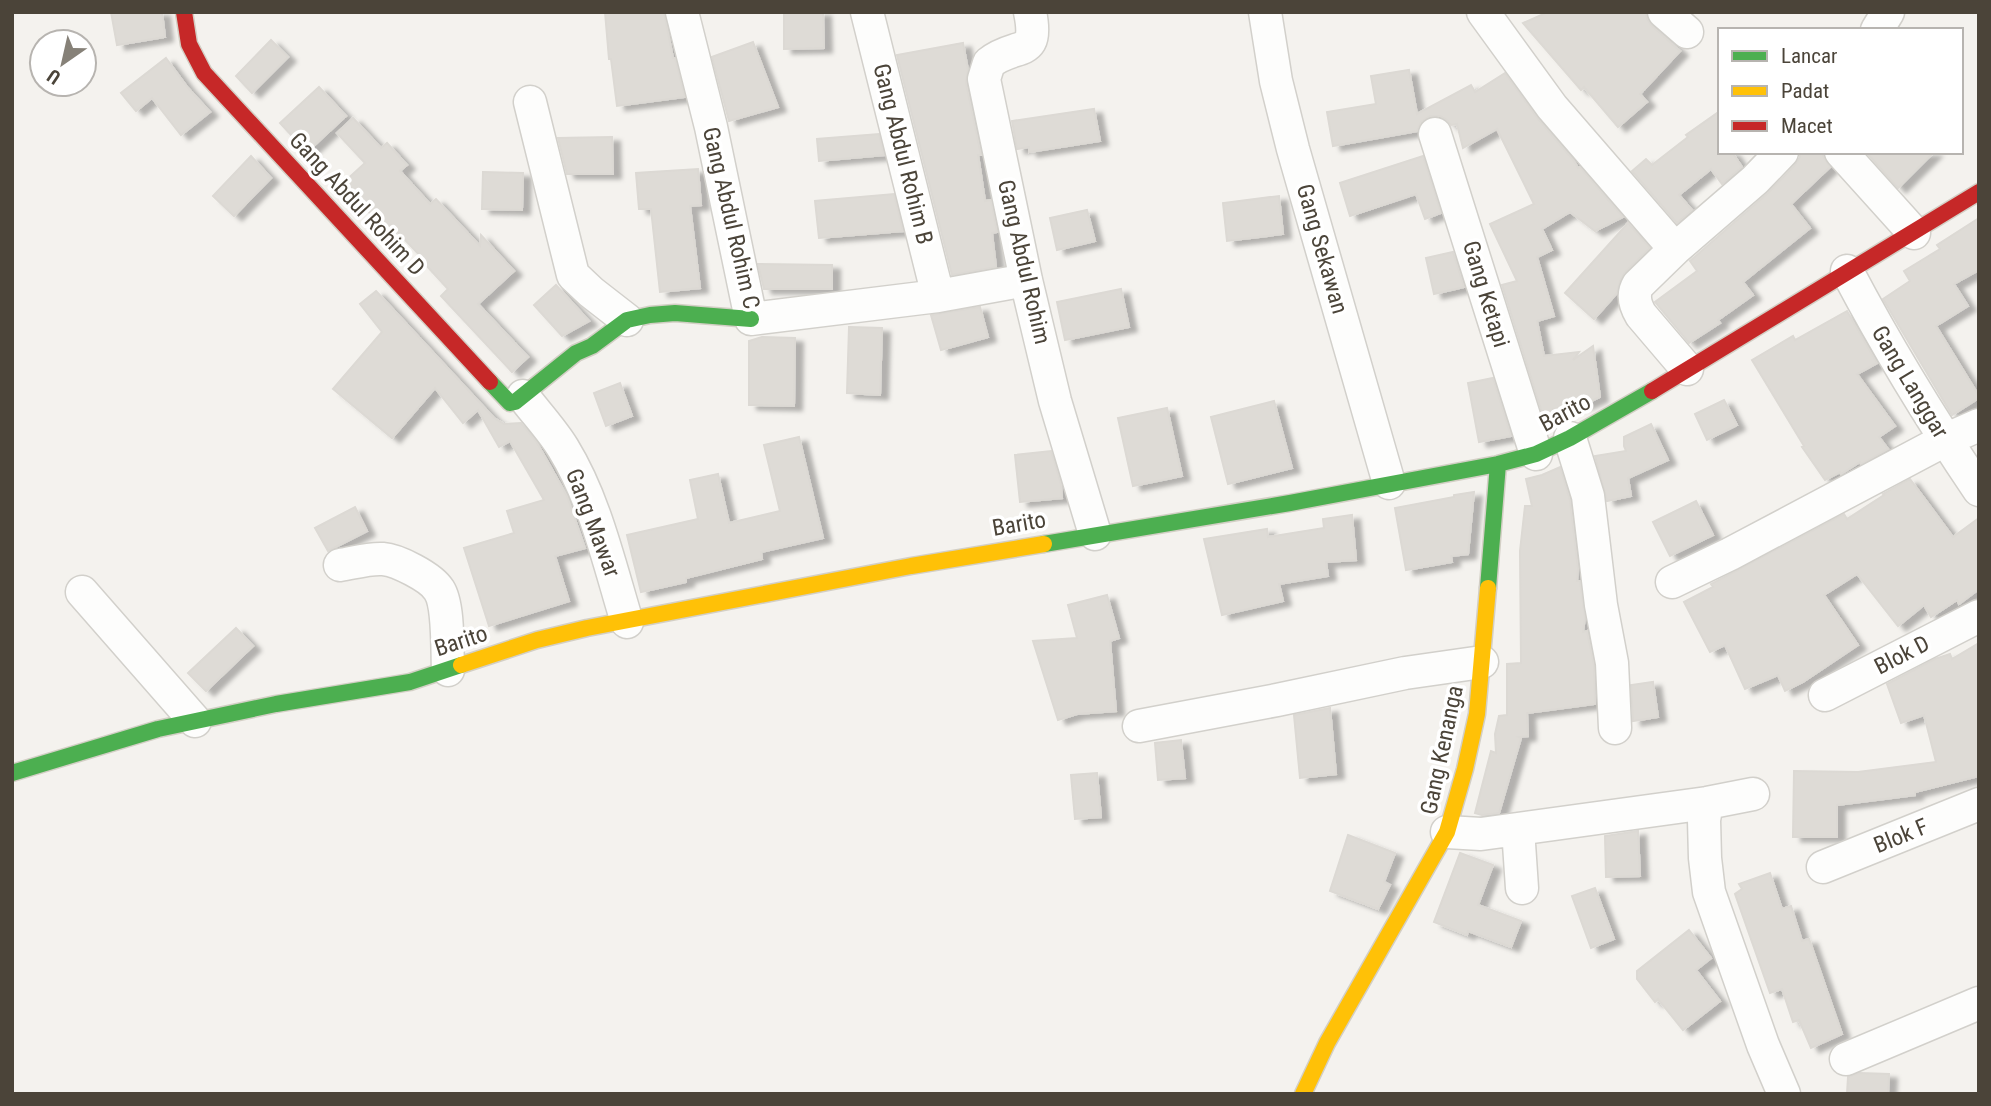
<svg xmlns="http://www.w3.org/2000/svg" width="1991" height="1106" viewBox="0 0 1991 1106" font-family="'Roboto Condensed',sans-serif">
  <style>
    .building { fill: #dedbd6; stroke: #dcd9d4; stroke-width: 2; filter: url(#shadow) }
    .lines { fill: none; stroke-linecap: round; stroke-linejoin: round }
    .street-casing { stroke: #d2d0cb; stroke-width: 35 }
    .fast-casing { stroke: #d3cfc5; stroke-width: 19 }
    .slow-casing { stroke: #d3cfc5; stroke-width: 19 }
    .jam-casing { stroke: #d3cfc5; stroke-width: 19 }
    .street { stroke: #fdfdfc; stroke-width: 32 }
    .fast { stroke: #4caf50; stroke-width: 16 }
    .slow { stroke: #ffc107; stroke-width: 16 }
    .jam { stroke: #c62828; stroke-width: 16 }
    .labels { text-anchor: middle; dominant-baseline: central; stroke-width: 7; stroke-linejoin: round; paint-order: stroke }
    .street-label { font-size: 23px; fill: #4b4439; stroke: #fff }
  </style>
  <defs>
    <filter id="shadow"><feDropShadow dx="8" dy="4.5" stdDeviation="2" flood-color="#0004"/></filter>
  </defs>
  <rect width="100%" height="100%" fill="#f4f2ee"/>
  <path class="building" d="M111,12H162L165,37L117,45Z
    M605,12H664L673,58H675L685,97L617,106L611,59H609Z
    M784,12H823L824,48L784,49Z
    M1548,12H1646L1647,19L1651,25L1680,51L1640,94L1647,102L1618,127L1584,87L1581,90L1523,23Z
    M271,40L288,57L252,93L236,76Z
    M753,42L778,107L729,121L712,57Z
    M963,43L968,70L966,83L981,155H978L985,201L991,200L997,232L992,233L996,267L952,275L897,55Z
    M166,58L188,88L210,112L181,135L152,98L136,111L121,93Z
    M1409,70L1417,114L1471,85L1475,92L1505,73L1538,119L1574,161L1578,168L1580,167L1623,217L1595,231L1570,212L1542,229L1552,250L1537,257L1554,316L1537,321L1544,356L1579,352L1573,360L1593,346L1600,397L1585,404L1553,409L1555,420L1545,422L1502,285L1517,281L1490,224L1534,204L1497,129L1463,148L1457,124L1451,125L1447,120L1440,116H1430L1421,122L1417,131L1333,146L1327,112L1376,104L1371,76Z
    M319,87L346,116L307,152L280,123Z
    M1094,109L1100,141L1029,152V147L1017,149L1012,121Z
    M1720,111V152H1732L1742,167L1722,184L1711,169L1679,195L1692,210L1677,223L1632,171L1646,159L1652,165L1688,137L1686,135Z
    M353,118L381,148L387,143L407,165L400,171L430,204L436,199L480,246L481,235L514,271L478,304L528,357L512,372L441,296L448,289L425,264L427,263L391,225L385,230L343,183L365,163L337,133Z
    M879,134L884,155L819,161L817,139Z
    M612,137L613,174H567L558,138Z
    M1800,152H1823V156L1830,167L1791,204L1810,228L1743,282L1753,295L1718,320L1720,323L1689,343L1655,302L1697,271L1690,261L1768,193L1795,165L1800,157Z
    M1866,152H1934L1898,188Z
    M251,156L271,178L234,216L213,196Z
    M1423,156L1441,213L1425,219L1416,194L1350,216L1340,183Z
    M698,169L701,205L690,206L700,288L660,292L651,209H639L636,173Z
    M483,172L523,173L522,210L482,209Z
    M894,194L903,231L819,238L815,201Z
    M1279,196L1283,234L1227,241L1223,203Z
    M1087,210L1095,241L1057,250L1050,218Z
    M1979,218V270L1954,284L1968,306L1936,326L1979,396V398L1952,415L1883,299L1910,281L1904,271L1940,249L1937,245Z
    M1628,223L1650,248L1625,272L1620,281L1617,293L1594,319L1565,293Z
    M1453,252L1464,287L1434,294L1426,258Z
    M758,264L832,265V289H764Z
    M556,285L589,321L562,336L534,305Z
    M1121,289L1129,327L1065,340L1057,302Z
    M376,291L494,418L504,424L521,423L536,441L567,496L585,548L555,556L569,601L489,626L464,548L514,533L507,511L544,500L510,441L499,447L478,410L463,423L435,388L392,438L333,389L382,332L360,304Z
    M980,307L988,337L941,350L931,315Z
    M1847,311L1877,363L1857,374L1895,426L1879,437L1888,449L1861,464L1860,462L1841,474L1840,472L1825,480L1802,447L1804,446L1752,360L1793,336L1795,340Z
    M849,327L882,328L880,395L847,393Z
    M762,337L795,338L794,406L749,405V341Z
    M1493,378L1511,436L1479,442L1468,383Z
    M620,383L632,416L606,426L594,393Z
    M1724,400L1737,425L1707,440L1695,414Z
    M1274,401L1292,468L1228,484L1211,417Z
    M1167,408L1182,476L1133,486L1118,418Z
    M1651,424L1668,460L1628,478L1631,496L1607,501L1595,456L1626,451L1624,446V437Z
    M799,437L823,538L761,552L762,559L686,578V582L641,592L627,535L698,519L690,480L718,474L729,523L780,511L764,445Z
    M1051,451L1061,484L1062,498L1020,502L1015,455Z
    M1560,467L1570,500L1578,569L1577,581H1580L1585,617L1583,632L1587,631L1594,665L1595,704L1527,713L1528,736L1519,737L1521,738L1499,813L1482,815L1475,813L1491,751L1496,753L1495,734L1499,716L1507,715V664L1521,663L1520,551L1525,506H1532L1526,479L1542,475Z
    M1910,479L1953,537L1979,518V589L1959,604L1957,600L1931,617L1924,605L1898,626L1857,574L1824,595L1858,645L1803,682L1785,691L1778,675L1745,689L1725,645L1710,652L1684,602L1713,587L1711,584L1844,514L1847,519L1884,495L1883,494Z
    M1474,492L1468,554L1451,556L1452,562L1406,570L1395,508L1454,497V495Z
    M1696,501L1713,535L1670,556L1653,522Z
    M355,507L367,531L328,551L315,528Z
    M1352,515L1356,560L1326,562L1328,576L1279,584L1283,601L1222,615L1204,539L1267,529L1268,537L1324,528L1323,519Z
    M1107,595L1119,638L1110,641L1116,711L1077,714L1058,720L1033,641L1077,638L1068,605Z
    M236,628L253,646L206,691L188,673Z
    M1979,643V776L1915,792V795L1837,805V837H1793L1794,771L1858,772L1936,762L1924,715L1901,723L1887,684L1935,659L1950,654L1952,659Z
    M1653,682L1658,717L1633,721L1631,685Z
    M1330,708L1336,774L1300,778L1294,715Z
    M1181,740L1185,778L1158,780L1155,743Z
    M1097,773L1101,817L1075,819L1071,775Z
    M1638,831L1640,876L1606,877L1605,836Z
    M1348,835L1395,853L1384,882L1390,885L1378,909L1330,891Z
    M1460,853L1493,865L1478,905L1521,921L1511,947L1468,931L1467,935L1434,922Z
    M1770,873L1782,909L1791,906L1802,941L1809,939L1842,1034L1811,1048L1799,1020L1793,1022L1782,989L1770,993L1735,894L1742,889L1739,884Z
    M1595,888L1614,939L1591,948L1572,896Z
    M1689,930L1711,958L1696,970L1720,1001L1683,1030L1658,999L1655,1002L1637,979V971Z
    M1859,1073L1889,1074L1888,1094H1847L1848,1077Z"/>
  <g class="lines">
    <g class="street-casing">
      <path id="street" d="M682,12L711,127L751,319L938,296L1026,280
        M867,12L938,296
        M1030,12C1040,60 1016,41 989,63L984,79L1026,280L1055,401L1095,534
        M1265,12L1276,81L1293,149L1389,483
        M1483,12L1552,107L1675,249L1755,180L1782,152
        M1664,12L1687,32
        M1877,30L1888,12
        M530,102L573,275L591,292L627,320
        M1435,134L1536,454
        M1841,152L1914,233
        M1675,249L1638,285C1632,295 1635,305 1641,315L1687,369
        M1847,271C1887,347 1931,419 1979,490
        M523,396C536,413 552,430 563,448C595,500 609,563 627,622
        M1570,438L1588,496L1601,605L1612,663L1615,728
        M340,565C353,563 369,558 383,559C397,560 431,577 439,590C449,605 447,650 448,670
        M1672,582L1730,554L1945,440L1979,425
        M82,592L195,721
        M1825,695L1979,616
        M1139,726L1277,700L1405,673L1482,662
        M1707,803L1704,820L1705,858L1709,892L1763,1045L1784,1094
        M1518,829L1522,888
        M1447,832L1481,834L1707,803L1753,794
        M1823,867L1979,804
        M1846,1059L1979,1003"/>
    </g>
    <g class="fast-casing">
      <path id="fast" d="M490,382L510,403L515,402L576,353L592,346L627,320L650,315L675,313L751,319
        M1044,544L1290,503L1498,464L1536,454L1570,438L1652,391
        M1488,588L1498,464
        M12,773L158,729L276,704L410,682L461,665"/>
    </g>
    <g class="slow-casing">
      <path id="slow" d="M461,665L537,640L587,628L911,566L1044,544
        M1303,1094L1327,1043L1447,832L1465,769L1477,714L1488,588"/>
    </g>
    <g class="jam-casing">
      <path id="jam" d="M184,12L189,44L204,73L490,382
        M1652,391L1979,192"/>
    </g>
    <use href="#street" class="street"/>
    <use href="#fast" class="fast"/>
    <use href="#slow" class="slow"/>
    <use href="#jam" class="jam"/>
  </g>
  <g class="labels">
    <g class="street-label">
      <text transform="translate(903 154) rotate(76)">Gang Abdul Rohim B</text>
      <text transform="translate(357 204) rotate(47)">Gang Abdul Rohim D</text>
      <text transform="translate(731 218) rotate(77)">Gang Abdul Rohim C</text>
      <text transform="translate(1322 249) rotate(74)">Gang Sekawan</text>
      <text transform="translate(1024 262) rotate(77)">Gang Abdul Rohim</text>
      <text transform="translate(1486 294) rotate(73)">Gang Ketapi</text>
      <text transform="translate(1910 382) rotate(59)">Gang Langgar</text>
      <text transform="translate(1565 413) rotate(-28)">Barito</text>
      <text transform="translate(593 523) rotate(69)">Gang Mawar</text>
      <text transform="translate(1019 524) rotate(-10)">Barito</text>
      <text transform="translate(461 641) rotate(-18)">Barito</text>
      <text transform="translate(1902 655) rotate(-27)">Blok D</text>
      <text transform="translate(1442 750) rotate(-78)">Gang Kenanga</text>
      <text transform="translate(1901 836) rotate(-22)">Blok F</text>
    </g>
  </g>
  <rect width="1991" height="1106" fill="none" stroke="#4b4439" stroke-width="28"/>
  <rect x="1718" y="28" width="245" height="126" fill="#ffffff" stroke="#b7b4b0" stroke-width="2"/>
  <rect x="1732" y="51" width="35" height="10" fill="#4caf50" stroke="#b7b4b0" stroke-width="2"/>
  <text x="1781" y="63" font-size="21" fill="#4b4439">Lancar</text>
  <rect x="1732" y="86" width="35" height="10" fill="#ffc107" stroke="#b7b4b0" stroke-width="2"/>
  <text x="1781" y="98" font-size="21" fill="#4b4439">Padat</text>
  <rect x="1732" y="121" width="35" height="10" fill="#c62828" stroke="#b7b4b0" stroke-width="2"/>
  <text x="1781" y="133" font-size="21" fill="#4b4439">Macet</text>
  <g transform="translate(63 63) rotate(214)"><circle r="33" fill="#ffffff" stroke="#b7b4b0" stroke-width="2"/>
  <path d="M0-5L12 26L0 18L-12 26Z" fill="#868178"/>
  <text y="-10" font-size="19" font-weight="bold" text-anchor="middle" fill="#4b4439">U</text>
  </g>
</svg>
